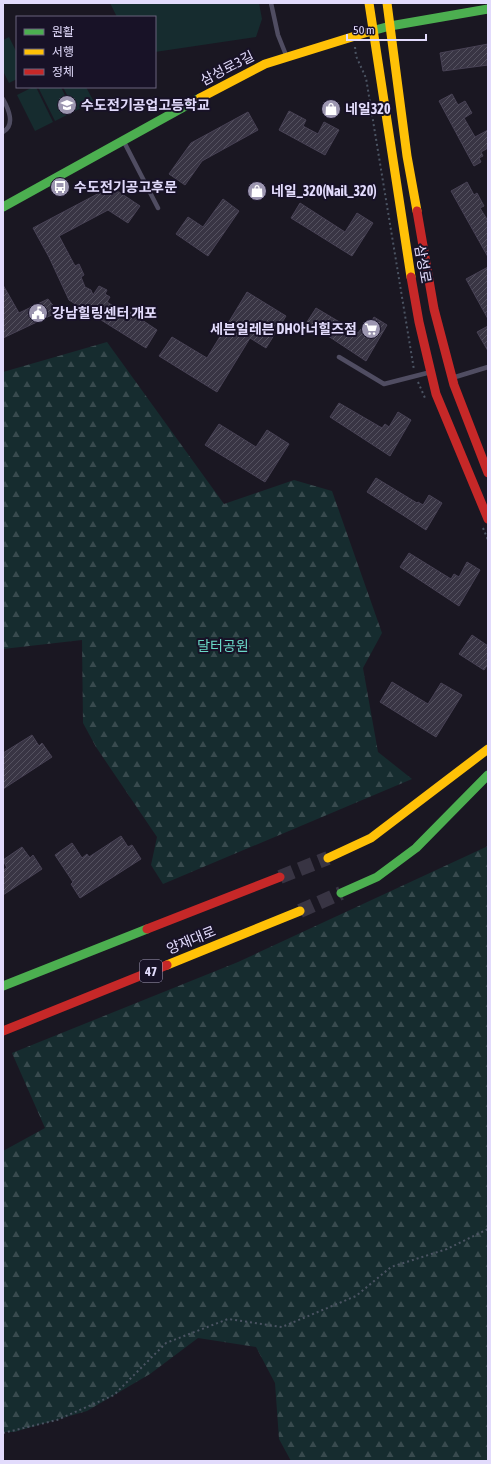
<svg xmlns="http://www.w3.org/2000/svg" width="491" height="1464" viewBox="0 0 491 1464" font-family="'Asap Condensed','Noto Sans KR',sans-serif">
  <style>
    .forest { fill: url(#forest-firs) }
    .pitch { fill: #162c2f }
    .building { fill: url(#building-hatch); stroke: #484255 }
    .lines { fill: none; stroke-linecap: round; stroke-linejoin: round }
    .primary-tunnel { stroke: #383443; stroke-width: 14; stroke-dasharray: 14 7; stroke-linecap: butt }
    .path { stroke: #4b5463; stroke-width: 2; stroke-dasharray: 2 3; stroke-linecap: butt }
    .lane { stroke: #504d62; stroke-width: 4.5 }
    .fast { stroke: #4caf50; stroke-width: 9 }
    .slow { stroke: #ffc107; stroke-width: 9 }
    .jam { stroke: #c62828; stroke-width: 9 }
    .labels { text-anchor: middle; dominant-baseline: central; stroke-width: 4; stroke-linejoin: round; paint-order: stroke }
    .shield { fill: #181227; stroke: #a59fbc; stroke-width: 1 }
    .shield-label { font-size: 13px; font-weight: bold; fill: #e2dbfc }
    .street-label { font-size: 14px; fill: #e2dbfc; stroke: #181227 }
    .poi-label { font-size: 14px; font-weight: bold; fill: #e2dbfc; stroke: #181227; text-anchor: start }
    .park-label { font-size: 14px; fill: #6bd9c8; stroke: #181227 }
  </style>
  <defs>
    <pattern id="forest-firs" width="22" height="20" patternUnits="userSpaceOnUse"><rect width="22" height="20" fill="#162c2f"/><path d="M5 1l3.5 6h-7zM16 11l3.5 6h-7z" fill="#384a4e"/></pattern>
    <pattern id="building-hatch" width="6" height="6" patternUnits="userSpaceOnUse"><rect width="6" height="6" fill="#393544"/><path d="M-1 1l2-2M0 6l6-6M5 7l2-2" fill="none" stroke="#555260"/></pattern>
  </defs>
  <rect width="100%" height="100%" fill="#1a1722"/>
  <path class="forest" d="M107,342L224,504L294,480L332,491L382,633L363,668L378,752L412,779L163,884L151,865L157,837L96,747L83,723L82,640L3,649V372Z
    M488,846V1461H291L279,1439L275,1383L256,1347L198,1338L150,1374L87,1411L14,1432H3V1151L45,1128L12,1053L238,962Z"/>
  <path class="pitch" d="M110,3H259L262,19L256,37L155,52V17H117Z
    M9,37L17,53V79L9,83L3,71V40Z
    M33,87H36L53,122L35,131L17,95Z
    M38,87H61L73,112L55,121Z
    M63,87H86L94,102L75,111Z"/>
  <path class="building" d="M488,44V65L443,71L440,53Z
    M452,94L458,105L465,101L472,113L464,118L475,137L488,130V148L481,152L483,156L479,158L481,162L474,166L439,101Z
    M289,111L306,120L303,126L318,134L324,122L339,130L325,155L279,130Z
    M248,112L258,130L202,161L185,185L169,174L191,143Z
    M467,182L474,195L477,193L484,206L480,208L488,221V257L451,191Z
    M103,191L119,192L140,206L128,223L108,210L59,236L75,266L79,264L84,275L81,277L85,287L91,290L93,295L99,286L107,290L105,294L110,297L107,302L121,311L124,308L157,330L146,348L69,300L49,257L33,228Z
    M223,199L239,211L208,256L176,234L188,217L203,227Z
    M300,203L345,232L357,213L373,223L352,256L291,218Z
    M488,267V319L466,279Z
    M3,285L19,313L48,299L58,312L3,338Z
    M247,292L286,316L266,348L250,338L217,392L159,356L172,337L207,358Z
    M316,308L358,333L361,329L366,332L374,317L387,325L366,361L307,322Z
    M488,326V351L477,332Z
    M339,403L382,428L385,424L389,427L398,412L411,420L390,456L330,417Z
    M219,424L256,447L267,430L289,444L265,482L205,445Z
    M376,478L417,503L418,502L423,505L429,495L442,503L426,530L367,492Z
    M409,553L451,579L454,574L459,577L467,562L480,570L459,606L400,567Z
    M472,635L488,646V664L484,670L459,654Z
    M392,682L428,704L441,683L462,695L436,737L380,702Z
    M32,735L39,746L42,743L52,757L3,789V753Z
    M121,836L128,847L132,845L141,859L80,898L71,884L73,882L55,855L72,843L82,858L87,854L89,857Z
    M22,847L30,858L33,855L42,869L3,895V870L7,868L3,860Z"/>
  <g class="lines">
    <path class="primary-tunnel" d="M280,877L328,858
      M300,911L341,893"/>
    <path class="path" d="M355,47L356,56L366,78L414,370
      M418,382L425,398
      M483,528L488,540
      M3,1433L57,1420L114,1395L166,1343L228,1319L282,1327L356,1296L391,1267L447,1249L488,1229"/>
    <path class="lane" d="M271,3L278,35L286,55
      M3,99C8,108 16,125 3,132
      M123,140L158,208
      M339,357L384,384L431,372
      M452,378L488,367"/>
    <path class="fast" d="M368,32L390,26L488,9
      M3,207L200,98
      M341,893L377,877L416,848L488,775
      M3,986L147,929"/>
    <path class="slow" d="M369,3L411,277
      M387,3L407,156L417,211
      M200,98L265,64L368,32
      M328,858L371,838L488,749
      M167,965L300,911"/>
    <path class="jam" d="M417,211L434,309L454,385L488,473
      M411,277L419,322L436,394L488,519
      M147,929L280,877
      M3,1031L167,965"/>
  </g>
  <defs>
    <g id="school-disc" transform="scale(1)"><circle r="9.5" fill="#9c96b0" stroke="#181227"/><path d="M0-5L7-2L0 1L-7-2ZM-4 1L0 2.5L4 1V4Q0 6-4 4Z" fill="#fff"/></g>
    <g id="shop-disc" transform="scale(1)"><circle r="9.5" fill="#9c96b0" stroke="#181227"/><path d="M-5-2.5h2.3a2.7 3.5 0 0 1 5.4 0H5L5.5 6h-11ZM-1.5-2.5h3a1.5 2.3 0 0 0-3 0Z" fill="#fff"/></g>
    <g id="bus-disc" transform="scale(1)"><circle r="9.5" fill="#9c96b0" stroke="#181227"/><path d="M-5-6H5V4H4V6H2V4H-2V6H-4V4H-5ZM-3.5-4V0h7V-4ZM-3.5 1.2v1.5H-2V1.2ZM2 1.2v1.5H3.5V1.2Z" fill="#fff"/></g>
    <g id="civic-disc" transform="scale(1)"><circle r="9.5" fill="#9c96b0" stroke="#181227"/><path d="M-.6-6.5H3V-4.5H.6V-3L4-1V1h2V6H-6V1h2V-1L-.6-3ZM-1.2 2.5V6h2.4V2.5Z" fill="#fff"/></g>
    <g id="supermarket-disc" transform="scale(1)"><circle r="9.5" fill="#9c96b0" stroke="#181227"/><path d="M-6-5.5h2.5l.6 2H6L4.5 2H-2.5L-4.4-4H-6ZM-1.5 3.2a1.3 1.3 0 1 0 .1 0ZM3 3.2a1.3 1.3 0 1 0 .1 0Z" fill="#fff"/></g>
  </defs>
  <g fill-rule="evenodd">
    <use href="#school-disc" x="67" y="105"/>
    <use href="#shop-disc" x="331" y="109"/>
    <use href="#bus-disc" x="60" y="187"/>
    <use href="#shop-disc" x="257" y="191"/>
    <use href="#civic-disc" x="38" y="313"/>
    <use href="#supermarket-disc" x="371" y="329"/>
  </g>
  <g class="labels">
    <rect class="shield" x="140" y="960" width="22" height="22" rx="3"/>
    <g class="shield-label">
      <text x="151" y="971">47</text>
    </g>
    <g class="street-label">
      <text transform="translate(227 68) rotate(-27)">삼성로3길</text>
      <text transform="translate(423 264) rotate(80)">삼성로</text>
      <text transform="translate(191 940) rotate(-22)">양재대로</text>
    </g>
    <g class="poi-label">
      <text x="81" y="105">수도전기공업고등학교</text>
      <text x="345" y="109">네일320</text>
      <text x="74" y="187">수도전기공고후문</text>
      <text x="271" y="191">네일_320(Nail_320)</text>
      <text x="52" y="313">강남힐링센터 개포</text>
      <text x="357" y="329" text-anchor="end">세븐일레븐 DH아너힐즈점</text>
    </g>
    <g class="park-label">
      <text x="223" y="646">달터공원</text>
    </g>
  </g>
  <rect width="491" height="1464" fill="none" stroke="#e2dbfc" stroke-width="8"/>
  <rect x="16" y="16" width="140" height="72" fill="#181227" stroke="#69627c"/>
  <rect x="24" y="29" width="20" height="6" fill="#4caf50" stroke="#69627c"/>
  <text x="52" y="36" font-size="12" fill="#e2dbfc">원활</text>
  <rect x="24" y="49" width="20" height="6" fill="#ffc107" stroke="#69627c"/>
  <text x="52" y="56" font-size="12" fill="#e2dbfc">서행</text>
  <rect x="24" y="69" width="20" height="6" fill="#c62828" stroke="#69627c"/>
  <text x="52" y="76" font-size="12" fill="#e2dbfc">정체</text>
  <path d="M347 34v6h79v-6" fill="none" stroke="#e2dbfc" stroke-width="2"/>
  <text x="353" y="34" font-size="12" fill="#e2dbfc" stroke="#181227" stroke-width="3" paint-order="stroke">50 m</text>
</svg>
